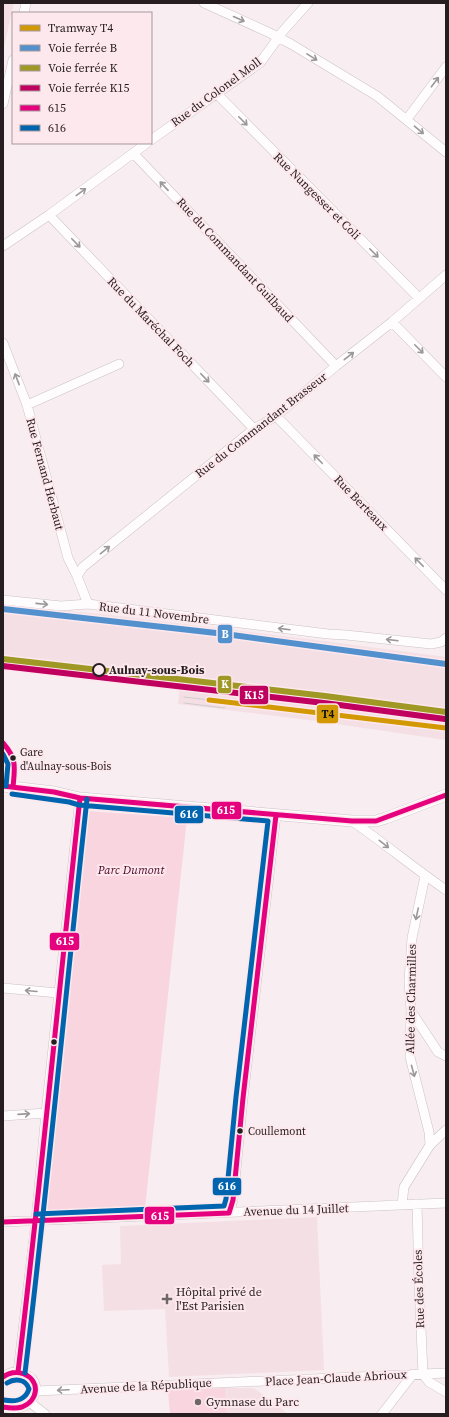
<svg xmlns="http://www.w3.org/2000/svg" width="449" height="1417" viewBox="0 0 449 1417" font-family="'Source Serif 4',serif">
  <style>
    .built { fill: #f4dfe5 }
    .green { fill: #f9d5df }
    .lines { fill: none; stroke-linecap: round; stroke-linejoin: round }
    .minor-casing { stroke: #cbc3c5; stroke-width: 10 }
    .tertiary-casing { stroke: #cbc3c5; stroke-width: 12 }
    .minor { stroke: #fefcfd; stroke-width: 9 }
    .tertiary { stroke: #fefcfd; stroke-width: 11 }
    .tram { stroke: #d0cdce; stroke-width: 1 }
    .bus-1-casing { stroke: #fde8ed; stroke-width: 8 }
    .bus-2-casing { stroke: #fde8ed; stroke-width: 8 }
    .bus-1 { stroke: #e5007d; stroke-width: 5 }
    .bus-2 { stroke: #0065ae; stroke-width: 5 }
    .rail-1-casing { stroke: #fde8ed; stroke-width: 9 }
    .rail-2-casing { stroke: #fde8ed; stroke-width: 9 }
    .rail-3-casing { stroke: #fde8ed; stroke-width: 9 }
    .rail-1 { stroke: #5291ce; stroke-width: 6 }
    .rail-2 { stroke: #9f9825; stroke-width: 6 }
    .rail-3 { stroke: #bf005f; stroke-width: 6 }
    .tram-1-casing { stroke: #fde8ed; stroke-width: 8 }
    .tram-1 { stroke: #d39905; stroke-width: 5 }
    .oneway { stroke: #9c9899 }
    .stop-dot { fill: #fde8ed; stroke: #251d1f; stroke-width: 2 }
    .bus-dot { fill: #251d1f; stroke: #fde8ed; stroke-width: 1.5 }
    .poi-dot { fill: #6f6668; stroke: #fde8ed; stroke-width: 1.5 }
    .labels { text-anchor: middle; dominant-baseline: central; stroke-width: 4; stroke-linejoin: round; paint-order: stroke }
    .bus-label { font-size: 11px; fill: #251d1f; stroke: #fde8ed; text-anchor: start }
    .street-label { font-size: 12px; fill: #251d1f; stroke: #fde8ed }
    .stop-label { font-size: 12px; font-weight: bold; fill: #251d1f; stroke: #fde8ed; text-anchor: start }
    .park-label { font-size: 12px; font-style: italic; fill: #4f0527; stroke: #fde8ed }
    .poi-label { font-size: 12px; fill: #251d1f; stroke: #fde8ed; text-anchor: start }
    .line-badge { stroke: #fde8ed; stroke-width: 1.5 }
    .badge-label { font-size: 11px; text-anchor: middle; font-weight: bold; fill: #fff }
    .pale-badge-label { font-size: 11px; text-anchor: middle; font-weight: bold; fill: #111 }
  </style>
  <rect width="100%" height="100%" fill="#f8edf0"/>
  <path class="built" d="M3,3H14L3,51Z
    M3,605L111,615L323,641L446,657V740L316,721L178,704L180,683L3,662Z
    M317,1217L324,1370L169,1377L165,1309L104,1311L102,1265L121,1264L120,1226Z
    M225,1388H254L288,1414H227Z"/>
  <path class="green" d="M87,811L187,818L145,1208L46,1211Z
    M225,1388L227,1414H170L168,1390Z"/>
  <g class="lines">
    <g class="minor-casing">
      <path id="minor" d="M204,3L270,33L291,44L377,96L446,152
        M24,13L26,3
        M216,93L419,298
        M3,104L13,60
        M407,119L446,67
        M151,140L260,63L283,31L308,3
        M134,154L336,366
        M49,215L254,429
        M3,246L49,215L147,143
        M392,322L446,377
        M3,343L27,405L68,558L77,576L88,604
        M27,405L119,364
        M276,416L446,590
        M77,576L83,567L254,429L276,416L336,366L392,322L446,275
        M3,600L61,606L88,604L328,634L346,635L431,644L441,642L446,638
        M352,821C384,843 414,868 446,890
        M425,876L412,938L409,980L411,1011L410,1057L429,1132L430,1145
        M3,988L58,993
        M411,1011L438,1052L446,1056
        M3,1116L46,1113
        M417,1204L419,1283L423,1374L429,1382L446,1392
        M402,1205L404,1187L430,1145L446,1130
        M229,1213L233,1200L243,1098L276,815
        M3,1222L446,1203
        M18,1372L36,1221L46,1113L80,798
        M3,1377C8,1373 14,1371 20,1373C50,1379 33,1417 3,1407
        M36,1391L446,1373
        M32,1404L45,1414
        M382,1414L413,1374"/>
    </g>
    <g class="tertiary-casing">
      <path id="tertiary" d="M3,786L54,792L80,798L352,821H376L386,818L446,795"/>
    </g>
    <use href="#minor" class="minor"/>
    <use href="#tertiary" class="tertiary"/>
    <path class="tram" d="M184,697L209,700
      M184,703L225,708"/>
    <g class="bus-1-casing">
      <path id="bus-1" d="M3,743C17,759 15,767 13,787
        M3,786L54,792L80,798L352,821H376L446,795
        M3,1222L229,1213L233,1200L243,1098L276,815
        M18,1372C41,1181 59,989 80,798
        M3,1377C10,1372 16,1371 24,1374C41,1381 38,1401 22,1407C15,1409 9,1408 3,1407"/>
    </g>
    <g class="bus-2-casing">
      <path id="bus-2" d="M3,754L8,764L6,786
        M12,794L69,802L79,805L268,821L236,1097L226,1199L224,1206L36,1214
        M25,1373C48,1182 66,990 87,799
        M4,1400C15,1402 25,1401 29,1389C26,1379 15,1378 7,1383"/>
    </g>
    <use href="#bus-1" class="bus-1"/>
    <use href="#bus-2" class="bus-2"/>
    <g class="rail-1-casing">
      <path id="rail-1" d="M3,609L225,634L446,664"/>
    </g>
    <g class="rail-2-casing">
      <path id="rail-2" d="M3,659L325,696L446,712"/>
    </g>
    <g class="rail-3-casing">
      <path id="rail-3" d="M3,666L324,703L445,719"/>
    </g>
    <use href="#rail-1" class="rail-1"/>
    <use href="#rail-2" class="rail-2"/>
    <use href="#rail-3" class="rail-3"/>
    <g class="tram-1-casing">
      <path id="tram-1" d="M209,700L446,728"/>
    </g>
    <use href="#tram-1" class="tram-1"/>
  </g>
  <defs><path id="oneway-shaft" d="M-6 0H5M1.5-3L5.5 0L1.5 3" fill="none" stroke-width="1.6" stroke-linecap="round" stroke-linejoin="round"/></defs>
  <g class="oneway">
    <use href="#oneway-shaft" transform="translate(239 19) rotate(24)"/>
    <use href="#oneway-shaft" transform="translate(312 57) rotate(32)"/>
    <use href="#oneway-shaft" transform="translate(435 82) rotate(-53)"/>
    <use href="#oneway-shaft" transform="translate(243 121) rotate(45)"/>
    <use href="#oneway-shaft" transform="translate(419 130) rotate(40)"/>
    <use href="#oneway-shaft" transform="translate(164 186) rotate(-133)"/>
    <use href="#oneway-shaft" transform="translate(81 192) rotate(-36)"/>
    <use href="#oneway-shaft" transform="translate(76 243) rotate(46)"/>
    <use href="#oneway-shaft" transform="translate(374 253) rotate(45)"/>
    <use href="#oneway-shaft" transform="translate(419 349) rotate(45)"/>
    <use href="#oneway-shaft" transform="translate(349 356) rotate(-38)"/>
    <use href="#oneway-shaft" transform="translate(205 378) rotate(46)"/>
    <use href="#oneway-shaft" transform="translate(17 379) rotate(-111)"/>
    <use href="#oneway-shaft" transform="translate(318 459) rotate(-134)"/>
    <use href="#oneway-shaft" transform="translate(105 550) rotate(-39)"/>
    <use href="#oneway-shaft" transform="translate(419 562) rotate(-134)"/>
    <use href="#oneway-shaft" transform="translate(42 604) rotate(6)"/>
    <use href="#oneway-shaft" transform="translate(284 629) rotate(-173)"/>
    <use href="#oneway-shaft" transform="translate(392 640) rotate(-173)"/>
    <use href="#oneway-shaft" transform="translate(384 844) rotate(38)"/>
    <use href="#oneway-shaft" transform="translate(417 914) rotate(102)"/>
    <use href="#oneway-shaft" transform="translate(31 991) rotate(-175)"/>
    <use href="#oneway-shaft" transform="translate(413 1071) rotate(75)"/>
    <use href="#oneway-shaft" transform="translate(24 1114) rotate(-4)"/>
    <use href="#oneway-shaft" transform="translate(63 1390) rotate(177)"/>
  </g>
  <circle class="stop-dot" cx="99" cy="670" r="6"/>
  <g class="bus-dot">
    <circle cx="13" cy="758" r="3.5"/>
    <circle cx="54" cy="1042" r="3.5"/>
    <circle cx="240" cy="1131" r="3.5"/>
  </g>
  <g class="poi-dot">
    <path d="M165 1293h4v4h4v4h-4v4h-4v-4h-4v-4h4z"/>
    <circle cx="198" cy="1402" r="4"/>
  </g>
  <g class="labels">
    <g class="bus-label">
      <text x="20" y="752">Gare<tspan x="20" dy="14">d'Aulnay-sous-Bois</tspan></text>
      <text x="248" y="1131">Coullemont</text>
    </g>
    <g class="street-label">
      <text transform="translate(216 92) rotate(-36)">Rue du Colonel Moll</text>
      <text transform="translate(317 196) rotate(45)">Rue Nungesser et Coli</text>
      <text transform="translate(235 260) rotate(47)">Rue du Commandant Guilbaud</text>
      <text transform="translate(151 322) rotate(46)">Rue du Maréchal Foch</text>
      <text transform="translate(261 425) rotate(-38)">Rue du Commandant Brasseur</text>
      <text transform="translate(45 474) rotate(75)">Rue Fernand Herbaut</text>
      <text transform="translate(361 503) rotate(46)">Rue Berteaux</text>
      <text transform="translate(154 613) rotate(7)">Rue du 11 Novembre</text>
      <text transform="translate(411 999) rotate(-89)">Allée des Charmilles</text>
      <text transform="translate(296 1210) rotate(-2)">Avenue du 14 Juillet</text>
      <text transform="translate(419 1289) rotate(-92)">Rue des Écoles</text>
      <text transform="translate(336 1378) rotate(-3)">Place Jean-Claude Abrioux</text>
      <text transform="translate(146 1386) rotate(-3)">Avenue de la République</text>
    </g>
    <g class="stop-label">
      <text x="109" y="670">Aulnay-sous-Bois</text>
    </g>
    <g class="park-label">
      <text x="131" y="870">Parc Dumont</text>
    </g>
    <g class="poi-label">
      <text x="176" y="1292">Hôpital privé de<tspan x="176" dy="14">l'Est Parisien</tspan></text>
      <text x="206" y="1402">Gymnase du Parc</text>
    </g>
  </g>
  <g class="line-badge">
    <rect x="217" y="624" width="16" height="20" rx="4" fill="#5291ce"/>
    <rect x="217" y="675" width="15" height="19" rx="4" fill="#9f9825"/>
    <rect x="239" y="685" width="30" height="20" rx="4" fill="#bf005f"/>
    <rect x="316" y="704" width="23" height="20" rx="4" fill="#d39905"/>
    <rect x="211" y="801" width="31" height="19" rx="4" fill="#e5007d"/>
    <rect x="174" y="805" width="30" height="19" rx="4" fill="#0065ae"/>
    <rect x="49" y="932" width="31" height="19" rx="4" fill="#e5007d"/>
    <rect x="212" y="1177" width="30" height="19" rx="4" fill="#0065ae"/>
    <rect x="144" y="1206" width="31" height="19" rx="4" fill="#e5007d"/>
  </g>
  <g class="badge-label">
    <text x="225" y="638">B</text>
    <text x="225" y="688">K</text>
    <text x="254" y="699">K15</text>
    <text x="226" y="814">615</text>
    <text x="189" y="818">616</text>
    <text x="65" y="945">615</text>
    <text x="227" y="1190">616</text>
    <text x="160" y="1220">615</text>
  </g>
  <g class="pale-badge-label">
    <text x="328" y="718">T4</text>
  </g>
  <rect width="449" height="1417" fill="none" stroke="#251d1f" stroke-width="8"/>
  <rect x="12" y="12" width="140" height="132" fill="#fde8ed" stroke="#a7979b"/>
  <rect x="20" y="25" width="20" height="6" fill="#d39905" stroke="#a7979b"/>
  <text x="48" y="32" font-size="12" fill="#251d1f">Tramway T4</text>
  <rect x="20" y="45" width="20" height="6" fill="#5291ce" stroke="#a7979b"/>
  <text x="48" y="52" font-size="12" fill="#251d1f">Voie ferrée B</text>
  <rect x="20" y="65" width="20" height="6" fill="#9f9825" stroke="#a7979b"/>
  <text x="48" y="72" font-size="12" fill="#251d1f">Voie ferrée K</text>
  <rect x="20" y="85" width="20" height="6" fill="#bf005f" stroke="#a7979b"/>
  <text x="48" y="92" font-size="12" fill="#251d1f">Voie ferrée K15</text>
  <rect x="20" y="105" width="20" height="6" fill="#e5007d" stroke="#a7979b"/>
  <text x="48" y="112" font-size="12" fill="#251d1f">615</text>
  <rect x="20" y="125" width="20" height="6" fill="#0065ae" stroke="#a7979b"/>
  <text x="48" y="132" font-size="12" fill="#251d1f">616</text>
</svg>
